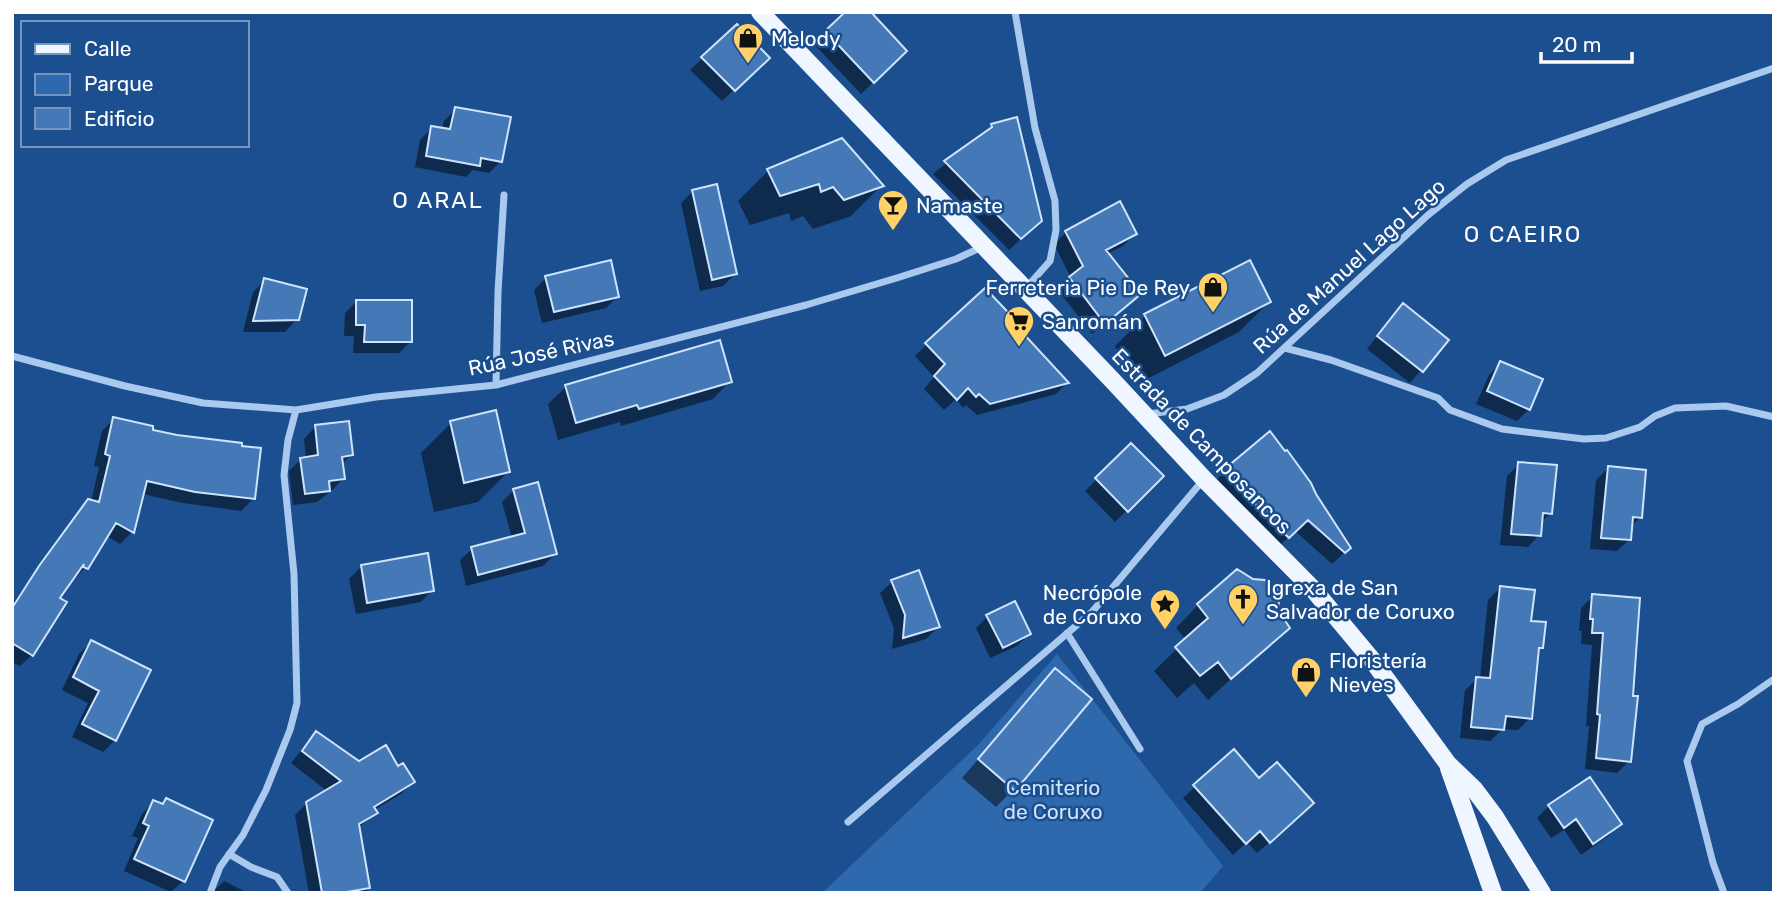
<svg xmlns="http://www.w3.org/2000/svg" width="1786" height="905" viewBox="0 0 1786 905" font-family="Rubik,sans-serif">
  <style>
    .green { fill: #2e69ad }
    .shadow { fill: #0007; fill-rule: evenodd }
    .building { fill: #4478b7; stroke: #cfe3fa; stroke-width: 2 }
    .lines { fill: none; stroke-linecap: round; stroke-linejoin: round }
    .street { stroke: #a9c9ee; stroke-width: 7 }
    .primary { stroke: #f0f6ff; stroke-width: 18 }
    .labels { text-anchor: middle; dominant-baseline: central; stroke-width: 5; stroke-linejoin: round; paint-order: stroke }
    .poi-label { font-size: 21px; fill: #fff; stroke: #1b4f8f; text-anchor: start }
    .street-label { font-size: 21px; fill: #fff; stroke: #1b4f8f }
    .park-label { font-size: 21px; fill: #cfe3fa; stroke: #1b4f8f }
    .neighbourhood-label { font-size: 23px; letter-spacing: 2px; fill: #fff; stroke: #1b4f8f }
  </style>
  <rect width="100%" height="100%" fill="#1b4f8f"/>
  <path class="green" d="M1057,654L1223,866L1200,893H822L979,744Z"/>
  <path class="shadow" d="M848,12L905,51L861,94L814,44Z
    M737,26L755,70L722,101L690,70Z
    M456,109L501,161L489,173L473,170L466,177L415,167L420,140L432,128L442,130L444,121Z
    M992,126L1040,221L1009,250L933,174Z
    M768,171L881,186L851,216L813,229L803,216L791,221L789,213L750,225L738,201Z
    M693,191L735,274L723,286L700,291L681,203Z
    M1066,232L1135,234L1123,246L1107,254L1127,305L1092,334L1058,290L1071,278L1054,244Z
    M546,278L618,296L606,308L542,323L534,290Z
    M265,280L297,319L285,332H243L253,292Z
    M357,301L411,341L399,353H353L354,336H344L345,313Z
    M1269,302L1239,332L1135,385L1115,346L1145,316Z
    M1392,317L1447,340L1410,383L1367,349Z
    M1018,330L1067,383L1056,394L977,415L966,405L963,408L956,399L944,410L924,389L934,377L915,356L927,344Z
    M1501,363L1529,409L1517,421L1476,404L1489,375Z
    M730,381L713,399L621,426L620,422L558,440L548,404L566,387Z
    M114,419L151,431L253,499L241,511L183,503L142,494L132,532L120,544L106,536L86,567L74,579L72,578L58,598L32,655L20,666L12,662V604L77,513L89,501L91,502L99,467L94,466L102,431Z
    M451,423L508,472L478,502L434,512L421,453Z
    M315,427L351,455L341,465L343,479L331,491L317,502L293,505L289,471L301,459H306L304,439Z
    M1269,434L1349,548L1332,564L1295,531L1276,549L1216,480ZM1303,513L1318,527V532L1300,515Z
    M1131,445L1161,476L1115,522L1085,491Z
    M1519,464L1551,513L1540,523L1539,535L1528,547L1500,545L1507,476Z
    M1608,468L1641,517L1630,527L1629,540L1617,551L1590,549L1596,480Z
    M514,490L555,554L543,566L466,586L460,560L472,549L512,538L502,502Z
    M361,567L432,590L421,602L356,614L349,579Z
    M892,582L938,627L926,639L892,649L894,628L880,593Z
    M1500,588L1529,623L1541,648L1537,652L1530,718L1518,730L1503,729L1490,741L1460,738L1465,690L1477,679H1480L1488,600Z
    M1593,596L1638,599L1629,761L1617,773L1585,769L1589,726H1586L1592,645L1581,644L1582,631H1579L1581,608Z
    M1198,605L1277,610L1288,627L1208,700L1194,683L1177,698L1154,671L1186,640L1176,628Z
    M988,616L1029,634L1017,646L990,658L976,628Z
    M91,642L115,740L103,752L72,737L88,703L62,690L79,654Z
    M1055,670L1013,790L996,807L962,778Z
    M316,733L359,763L398,768L413,782L401,794L374,810L376,812L358,828L368,893H309L295,815L307,803L327,791L291,763Z
    M1233,752L1259,781L1300,815L1257,853L1247,842L1233,855L1183,798Z
    M166,800L183,881L171,892L124,871L138,838L132,836L142,814L154,802L161,805Z
    M1549,806L1620,824L1608,836L1581,855L1564,830L1551,838L1537,818Z
    M224,881L248,893H212Z"/>
  <path class="building" d="M845,12H871L907,51L874,83L825,31Z
    M737,24L770,58L735,91L701,57Z
    M455,107L511,117L502,162L481,158L480,166L426,156L431,126L450,129Z
    M1017,117L1042,221L1021,239L944,161L992,127L991,124Z
    M842,138L884,186L844,200L833,187L821,192L819,184L780,196L767,169Z
    M717,184L737,274L712,280L692,190Z
    M1120,201L1137,234L1106,250L1141,294L1105,324L1069,277L1083,266L1065,231Z
    M611,260L619,297L554,312L545,276Z
    M1250,260L1271,302L1165,356L1144,314Z
    M264,278L307,289L299,320L253,321Z
    M985,288L1023,328L1020,330L1069,383L990,404L979,394L976,397L968,388L957,400L934,376L945,364L925,343Z
    M356,300H412V342H364L365,325H356Z
    M1403,303L1449,340L1423,372L1377,336Z
    M720,340L732,382L639,409L637,405L576,423L565,385Z
    M1500,361L1543,379L1530,410L1487,391Z
    M496,410L510,472L464,483L450,421Z
    M113,417L153,426V430L177,435L242,443V446L261,448L255,499L195,492L147,481L134,533L116,523L88,569L83,567L84,564L60,598L67,602L33,656L12,643V608L39,566L88,499L99,502L110,456L105,454Z
    M349,421L353,455L342,457L345,479L329,481L330,491L305,494L300,458L318,455L315,425Z
    M1270,431L1285,451L1287,450L1311,483L1316,494L1351,548L1345,553L1308,520L1289,538L1237,486L1240,484L1227,467Z
    M1131,443L1164,476L1128,512L1095,478Z
    M1518,462L1557,465L1552,514L1543,513L1541,536L1511,534Z
    M1608,466L1646,470L1642,518L1633,517L1631,540L1601,538Z
    M538,482L557,554L478,575L471,547L525,533L513,489Z
    M428,553L434,591L367,603L361,565Z
    M1237,569L1253,579L1265,580L1276,588L1280,592L1278,610L1290,628L1231,679L1218,662L1200,676L1175,647L1208,618L1197,604Z
    M919,570L940,627L903,638L905,615L891,580Z
    M1500,586L1535,590L1531,621L1546,622L1543,648H1539L1532,719L1506,716L1504,730L1471,727L1476,677L1490,678Z
    M1592,594L1640,598L1633,696H1638L1631,762L1596,758L1600,715L1597,714L1603,633H1592L1593,619H1590Z
    M1015,601L1031,634L1003,648L986,615Z
    M91,640L151,670L116,741L82,724L99,691L73,677Z
    M1055,668L1092,699L1015,791L978,759Z
    M316,731L359,761L386,745L398,766L403,763L415,782L374,807L378,813L359,824L370,888L341,893H322L306,802L341,781L302,751Z
    M1234,749L1259,778L1277,762L1314,803L1270,843L1260,831L1246,844L1193,785Z
    M1590,777L1622,824L1593,844L1576,819L1564,828L1548,805Z
    M166,798L213,820L185,882L134,859L149,826L143,823L153,800L163,804Z"/>
  <g class="lines">
    <path class="street" d="M1015,12L1035,128L1055,201L1056,230L1050,261L1026,288
      M1285,348L1331,360L1438,398L1450,410L1502,429L1584,439L1606,438L1640,427L1655,416L1675,408L1726,406L1774,417
      M12,356L125,386L203,403L296,410L376,397L496,385L806,305L900,277L956,259L982,247
      M496,385L498,292L504,195
      M1148,414L1187,409L1224,395L1257,373L1428,215L1467,184L1506,160L1774,68
      M1067,633L1140,749
      M848,822L1092,612L1204,479
      M229,854L251,867L277,877L288,893
      M210,893L220,867L243,835L266,790L290,730L297,703L294,574L284,475L288,440L296,410
      M1724,893L1713,863L1687,761L1702,724L1738,704L1774,679"/>
    <path class="primary" d="M760,12L1113,381L1204,479L1312,588L1373,661L1448,764L1474,789L1495,817L1542,893
      M1449,768L1493,893"/>
  </g>
  <defs>
    <g id="shop-pin" transform="scale(1.575)"><path d="M0 17L-7.5 6A9.5 9.5 0 1 1 7.5 6Z" fill="#ffd166" stroke="#1b4f8f"/><path d="M-5-2.5h2.3a2.7 3.5 0 0 1 5.4 0H5L5.5 6h-11ZM-1.5-2.5h3a1.5 2.3 0 0 0-3 0Z" fill="#111"/></g>
    <g id="bar-pin" transform="scale(1.575)"><path d="M0 17L-7.5 6A9.5 9.5 0 1 1 7.5 6Z" fill="#ffd166" stroke="#1b4f8f"/><path d="M-6-5H6L.8 .8V4.5H3.5V6h-7V4.5H-.8V.8Z" fill="#111"/></g>
    <g id="supermarket-pin" transform="scale(1.575)"><path d="M0 17L-7.5 6A9.5 9.5 0 1 1 7.5 6Z" fill="#ffd166" stroke="#1b4f8f"/><path d="M-6-5.5h2.5l.6 2H6L4.5 2H-2.5L-4.4-4H-6ZM-1.5 3.2a1.3 1.3 0 1 0 .1 0ZM3 3.2a1.3 1.3 0 1 0 .1 0Z" fill="#111"/></g>
    <g id="church-pin" transform="scale(1.575)"><path d="M0 17L-7.5 6A9.5 9.5 0 1 1 7.5 6Z" fill="#ffd166" stroke="#1b4f8f"/><path d="M-1.2-6h2.4v3.5h3.3v2.4h-3.3V6h-2.4V-.1h-3.3v-2.4h3.3Z" fill="#111"/></g>
    <g id="sight-pin" transform="scale(1.575)"><path d="M0 17L-7.5 6A9.5 9.5 0 1 1 7.5 6Z" fill="#ffd166" stroke="#1b4f8f"/><path d="M0-6L1.8-2.2L6-1.7L2.9 1.2L3.7 5.4L0 3.3L-3.7 5.4L-2.9 1.2L-6-1.7L-1.8-2.2Z" fill="#111"/></g>
  </defs>
  <g fill-rule="evenodd">
    <use href="#shop-pin" x="748" y="38"/>
    <use href="#bar-pin" x="893" y="205"/>
    <use href="#shop-pin" x="1213" y="287"/>
    <use href="#supermarket-pin" x="1019" y="321"/>
    <use href="#church-pin" x="1243" y="599"/>
    <use href="#sight-pin" x="1165" y="604"/>
    <use href="#shop-pin" x="1306" y="672"/>
  </g>
  <g class="labels">
    <g class="poi-label">
      <text x="771" y="38">Melody</text>
      <text x="916" y="205">Namaste</text>
      <text x="1190" y="287" text-anchor="end">Ferreteria Pie De Rey</text>
      <text x="1042" y="321">Sanromán</text>
      <text x="1266" y="587">Igrexa de San<tspan x="1266" dy="24">Salvador de Coruxo</tspan></text>
      <text x="1142" y="592" text-anchor="end">Necrópole<tspan x="1142" dy="24">de Coruxo</tspan></text>
      <text x="1329" y="660">Floristería<tspan x="1329" dy="24">Nieves</tspan></text>
    </g>
    <g class="street-label">
      <text transform="translate(1349 266) rotate(-42)">Rúa de Manuel Lago Lago</text>
      <text transform="translate(541 353) rotate(-12)">Rúa José Rivas</text>
      <text transform="translate(1202 441) rotate(46)">Estrada de Camposancos</text>
    </g>
    <g class="park-label">
      <text x="1053" y="787">Cemiterio<tspan x="1053" dy="24">de Coruxo</tspan></text>
    </g>
    <g class="neighbourhood-label">
      <text x="438" y="200">O ARAL</text>
      <text x="1523" y="234">O CAEIRO</text>
    </g>
  </g>
  <rect width="1786" height="905" fill="none" stroke="#ffffff" stroke-width="28"/>
  <rect x="21" y="21" width="228" height="126" fill="#1b4f8f" stroke="#7695bc" stroke-width="2"/>
  <rect x="35" y="44" width="35" height="10" fill="#f0f6ff" stroke="#7695bc" stroke-width="2"/>
  <text x="84" y="56" font-size="21" fill="#ffffff">Calle</text>
  <rect x="35" y="74" width="35" height="21" fill="#2e69ad" stroke="#7695bc" stroke-width="2"/>
  <text x="84" y="91" font-size="21" fill="#ffffff">Parque</text>
  <rect x="35" y="108" width="35" height="21" fill="#4478b7" stroke="#7695bc" stroke-width="2"/>
  <text x="84" y="126" font-size="21" fill="#ffffff">Edificio</text>
  <path d="M1541 52v10h91v-10" fill="none" stroke="#ffffff" stroke-width="3.5"/>
  <text x="1552" y="52" font-size="21" fill="#ffffff" stroke="#1b4f8f" stroke-width="5" paint-order="stroke">20 m</text>
</svg>
